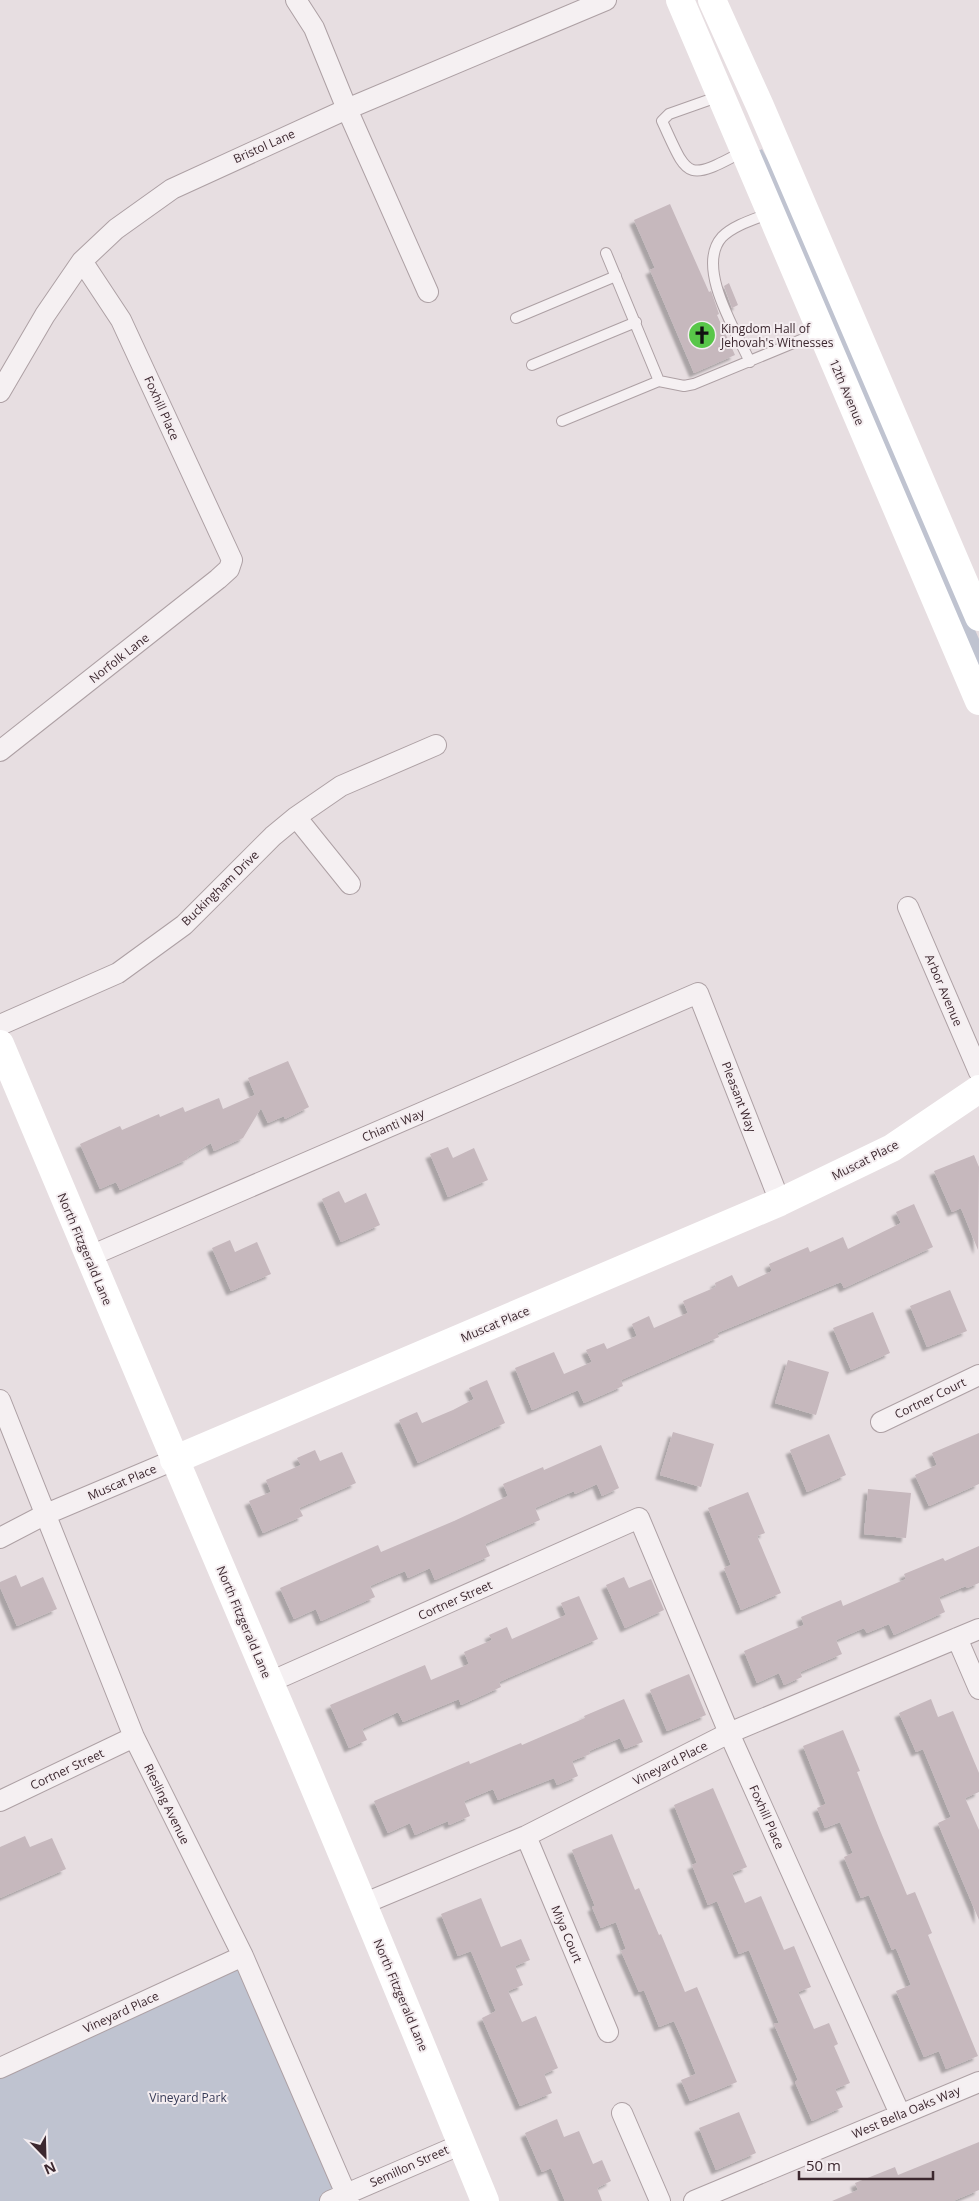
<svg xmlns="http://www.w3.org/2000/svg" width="979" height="2201" viewBox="0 0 979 2201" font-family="'Open Sans',sans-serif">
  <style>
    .green { fill: #bfc3d0 }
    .building { fill: #c6b8bd; filter: url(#shadow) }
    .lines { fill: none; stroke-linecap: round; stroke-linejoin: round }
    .lane-casing { stroke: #ada0a4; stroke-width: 12 }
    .street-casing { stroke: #ada0a4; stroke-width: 22 }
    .lane { stroke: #f5f0f2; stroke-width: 10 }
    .street { stroke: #f5f0f2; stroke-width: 20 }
    .secondary { stroke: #fff; stroke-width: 28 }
    .labels { text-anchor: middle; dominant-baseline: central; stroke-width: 4; stroke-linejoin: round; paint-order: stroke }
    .street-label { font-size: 12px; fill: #3c282f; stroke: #f4edf0 }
    .poi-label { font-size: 12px; fill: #3c282f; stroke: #f4edf0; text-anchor: start }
    .park-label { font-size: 12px; fill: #363b57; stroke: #f4edf0 }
  </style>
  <defs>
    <filter id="shadow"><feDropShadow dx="-4.5" dy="4.5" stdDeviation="1" flood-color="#0004"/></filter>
  </defs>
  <rect width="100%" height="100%" fill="#e7dee1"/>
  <path class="green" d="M762,149L785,191L979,639V673L756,152Z
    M243,1956L346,2194L330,2201H0V2068Z"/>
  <path class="building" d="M670,204L709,292L711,291L719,314L717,315L735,355L694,373L650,270L655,268L634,220Z
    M729,283L738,305L732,308L724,286Z
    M288,1061L309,1107L285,1119L284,1116L268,1123L261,1108L243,1138L214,1151L211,1143L187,1157L188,1159L120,1190L116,1182L100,1189L80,1144L120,1126L122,1130L159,1114L160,1117L183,1107L185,1112L219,1098L223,1109L255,1095L248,1078Z
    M448,1147L453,1158L474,1148L488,1180L448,1197L430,1154Z
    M974,1155L979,1167L978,1250L961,1208L952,1212L934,1171Z
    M339,1191L345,1203L366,1193L380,1225L341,1242L322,1199Z
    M914,1204L933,1247L844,1288L841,1282L717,1333L719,1337L621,1380L623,1386L584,1403L578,1390L532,1410L515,1368L554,1352L564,1374L592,1362L586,1350L604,1343L607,1349L637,1336L632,1324L649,1316L654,1328L688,1313L683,1301L716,1287L715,1283L732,1275L738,1287L772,1271L769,1264L808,1247L810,1252L843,1237L848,1249L901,1223L896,1212Z
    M230,1240L235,1252L257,1242L271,1274L231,1291L212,1248Z
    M950,1290L967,1331L927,1347L910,1306Z
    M873,1312L890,1353L851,1370L833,1328Z
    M788,1360L829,1372L816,1415L775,1403Z
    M487,1380L505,1423L418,1463L399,1420L417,1412L422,1423L453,1410L474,1399L469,1388Z
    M673,1432L714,1444L701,1487L660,1475Z
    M979,1433V1484L929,1506L915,1475L937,1465L932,1453Z
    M829,1434L846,1475L807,1492L790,1450Z
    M601,1445L619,1488L602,1496L597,1484L575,1494L574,1491L535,1508L540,1520L485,1544L490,1556L435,1580L430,1568L408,1578L405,1571L370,1586L375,1597L321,1621L316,1609L294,1619L280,1588L378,1545L381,1552L454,1521L508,1496L503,1484L543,1467L544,1470Z
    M315,1450L320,1461L342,1452L356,1483L299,1508L303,1516L263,1533L249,1501L271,1492L266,1480L301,1465L297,1458Z
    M868,1489L911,1493L906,1538L864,1534Z
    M748,1492L765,1533L757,1536L781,1593L741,1610L724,1568L731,1565L708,1508Z
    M979,1546V1583L967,1588L966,1586L939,1597L945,1612L894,1635L889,1624L867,1633L864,1628L836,1640L842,1654L800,1672L802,1677L784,1685L779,1673L757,1683L744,1651L804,1625L801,1617L841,1600L843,1606L906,1579L904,1574L943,1558L945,1561Z
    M16,1575L21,1587L43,1577L57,1609L17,1626L0,1587V1582Z
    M624,1577L629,1588L651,1579L664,1610L625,1628L606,1585Z
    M579,1596L598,1639L499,1682L501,1687L461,1705L459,1699L403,1722L398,1712L362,1729L367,1740L349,1748L330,1705L425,1665L431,1680L469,1664L464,1652L492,1640L489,1635L507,1627L512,1639L566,1615L561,1603Z
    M689,1674L706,1715L667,1731L650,1690Z
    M624,1699L643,1742L625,1749L620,1738L589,1751L590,1754L572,1761L578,1776L557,1785L554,1778L498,1800L493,1789L464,1801L470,1816L449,1825L448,1821L415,1835L410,1823L388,1833L374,1801L469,1761L470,1764L521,1743L522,1745L585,1718L584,1716Z
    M931,1699L938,1717L953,1711L979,1773V1792L965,1798L979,1830V1920L938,1823L951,1817L923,1749L916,1752L899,1713Z
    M843,1730L860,1771L857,1772L879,1828L907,1895L915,1892L932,1933L928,1935L978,2056L946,2069L939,2051L924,2057L896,1991L911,1985L896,1948L892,1950L869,1895L861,1898L844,1857L853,1853L840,1822L825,1828L817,1808L826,1804L803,1746Z
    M713,1788L747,1867L732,1873L745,1903L761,1896L784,1950L794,1946L811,1987L798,1992L814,2029L829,2023L838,2044L834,2046L850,2083L835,2089L843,2107L812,2121L795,2082L798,2080L774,2024L779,2023L749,1950L739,1954L717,1901L708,1905L692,1865L697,1863L674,1805Z
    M612,1834L635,1890L639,1888L659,1935L661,1934L685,1992L697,1987L737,2082L690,2101L681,2080L696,2074L682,2039L674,2021L659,2027L644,1990L639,1992L621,1951L626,1949L616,1922L601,1928L592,1907L595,1906L572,1850Z
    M25,1836L30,1847L52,1838L66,1869L0,1898V1847Z
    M481,1898L501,1947L521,1939L530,1960L515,1966L523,1985L508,1991L522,2022L536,2016L558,2068L544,2074L552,2093L520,2106L482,2018L496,2011L471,1951L458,1956L441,1914Z
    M739,2112L756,2153L716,2170L699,2128Z
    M557,2119L564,2137L579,2131L593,2164L602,2160L611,2181L597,2188L602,2201H565L551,2168L542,2172L525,2133Z
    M979,2142V2190L953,2201H832L858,2190L855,2183L895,2167L898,2175Z"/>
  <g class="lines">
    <g class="lane-casing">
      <path id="lane" d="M720,96L669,114L662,121C688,177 685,183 742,152
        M606,253L659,381L684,386L694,384L820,332
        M516,318L616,276
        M750,362C736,331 695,267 722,237C734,225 755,219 770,213
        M532,365L636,322
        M562,421L659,381"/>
    </g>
    <g class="street-casing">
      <path id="street" d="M296,0L314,28L347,109L428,292
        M0,392L45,315L82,261L116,229L172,189L347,109L606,0
        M0,751L218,579L229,569L232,560L121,320L82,261
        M296,817L350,884
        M908,907L979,1072
        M0,1025L118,973L184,925L273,836L296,817L341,786L436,745
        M88,1257L698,993L780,1202
        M0,1400L134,1737L243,1956L349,2201
        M881,1422L979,1375
        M0,1538L44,1515L174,1460
        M957,1638L979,1689
        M270,1682L639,1518L729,1733L900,2114
        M0,1801L134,1737
        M526,1836L608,2032
        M363,1904L526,1836L729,1733L979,1629
        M0,2068L243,1956
        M622,2113L660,2201
        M330,2201L462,2144
        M694,2201L979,2082"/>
    </g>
    <use href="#lane" class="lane"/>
    <use href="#street" class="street"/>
    <path class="secondary" d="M680,0L979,701
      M712,0L760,106L979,617
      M0,1044C88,1257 180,1470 270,1683C344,1855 414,2028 485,2201
      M174,1460L780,1202L892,1148L979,1089"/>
  </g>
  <defs>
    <g id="church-disc" transform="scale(1.4375)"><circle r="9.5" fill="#58c649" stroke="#f4edf0"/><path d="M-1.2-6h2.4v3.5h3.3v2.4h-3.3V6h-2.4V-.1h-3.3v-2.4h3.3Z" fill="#111"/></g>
  </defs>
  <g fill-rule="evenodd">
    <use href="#church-disc" x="702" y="335"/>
  </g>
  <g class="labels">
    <g class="street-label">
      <text transform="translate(264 146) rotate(-24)">Bristol Lane</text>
      <text transform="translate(847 392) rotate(67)">12th Avenue</text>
      <text transform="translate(162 408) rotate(66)">Foxhill Place</text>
      <text transform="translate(119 658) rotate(-38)">Norfolk Lane</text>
      <text transform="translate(220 888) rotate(-44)">Buckingham Drive</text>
      <text transform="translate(944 990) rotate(67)">Arbor Avenue</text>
      <text transform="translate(739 1097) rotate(69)">Pleasant Way</text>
      <text transform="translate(393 1125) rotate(-23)">Chianti Way</text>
      <text transform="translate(865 1160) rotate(-27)">Muscat Place</text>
      <text transform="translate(85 1249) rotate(67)">North Fitzgerald Lane</text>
      <text transform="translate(495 1324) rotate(-23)">Muscat Place</text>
      <text transform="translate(930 1398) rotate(-26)">Cortner Court</text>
      <text transform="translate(122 1482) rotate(-23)">Muscat Place</text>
      <text transform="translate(455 1600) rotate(-24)">Cortner Street</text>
      <text transform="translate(244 1622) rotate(67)">North Fitzgerald Lane</text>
      <text transform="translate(670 1763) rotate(-27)">Vineyard Place</text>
      <text transform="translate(67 1769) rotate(-25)">Cortner Street</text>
      <text transform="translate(167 1804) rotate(64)">Riesling Avenue</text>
      <text transform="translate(767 1817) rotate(66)">Foxhill Place</text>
      <text transform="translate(567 1934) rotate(67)">Miya Court</text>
      <text transform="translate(401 1995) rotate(67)">North Fitzgerald Lane</text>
      <text transform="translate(121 2012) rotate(-25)">Vineyard Place</text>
      <text transform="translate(906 2112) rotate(-23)">West Bella Oaks Way</text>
      <text transform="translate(409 2166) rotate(-24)">Semillon Street</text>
    </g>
    <g class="poi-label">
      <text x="721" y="328">Kingdom Hall of<tspan x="721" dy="14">Jehovah's Witnesses</tspan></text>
    </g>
    <g class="park-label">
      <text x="188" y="2097">Vineyard Park</text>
    </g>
  </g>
  <g transform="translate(45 2156) rotate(157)" stroke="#f4edf0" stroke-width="4" paint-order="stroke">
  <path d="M0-4L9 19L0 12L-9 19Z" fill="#3c282f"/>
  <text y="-8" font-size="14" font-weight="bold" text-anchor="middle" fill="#3c282f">N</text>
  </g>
  <path d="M799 2171v8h134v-8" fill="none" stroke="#3c282f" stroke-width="2.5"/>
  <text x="806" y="2171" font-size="15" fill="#3c282f" stroke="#f4edf0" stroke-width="4" paint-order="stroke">50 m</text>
</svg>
